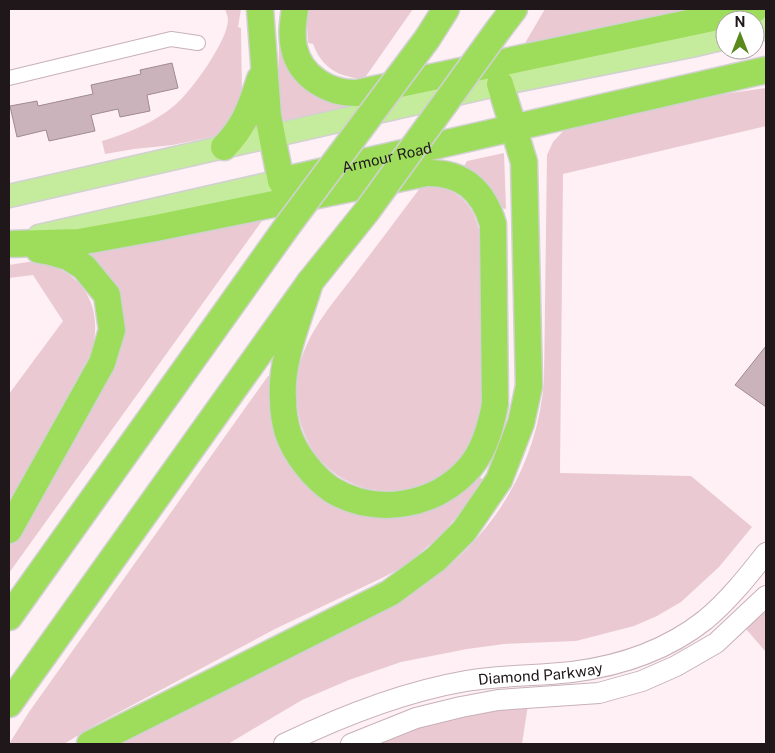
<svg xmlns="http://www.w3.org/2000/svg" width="775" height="753" viewBox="0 0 775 753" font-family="'Public Sans',sans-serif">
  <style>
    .green { fill: #eac9d3 }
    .building { fill: #cab3ba; stroke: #a08a91 }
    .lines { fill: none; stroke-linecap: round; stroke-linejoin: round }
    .street-casing { stroke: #c8b1b8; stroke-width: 16 }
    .secondary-casing { stroke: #c8b1b8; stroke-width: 22 }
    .primary-casing { stroke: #d2d1d1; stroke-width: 25 }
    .highway-casing { stroke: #d2d1d1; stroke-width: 29 }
    .street { stroke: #fff; stroke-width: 14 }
    .secondary { stroke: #fff; stroke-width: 20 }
    .primary { stroke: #c5eb9d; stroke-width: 22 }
    .highway { stroke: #9edd5c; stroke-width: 26 }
    .highway-bridge-casing { stroke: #d2d1d1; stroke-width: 29; stroke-linecap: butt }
    .highway-bridge { stroke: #9edd5c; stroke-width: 26 }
    .labels { text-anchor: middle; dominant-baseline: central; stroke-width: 4; stroke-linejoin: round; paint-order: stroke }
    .street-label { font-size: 15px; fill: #1f171a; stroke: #fff }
  </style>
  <rect width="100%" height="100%" fill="#fef0f4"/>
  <path class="green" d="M225,9H241L238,27L241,28L242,96L240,113L216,136L173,145L134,149L105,154L102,141C128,133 154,123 175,105C191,92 228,40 228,20C228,17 226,12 225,9Z
    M306,9H413L364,79C338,77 322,68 313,44L308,43Z
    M545,9H722L521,50Z
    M279,43L282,50L349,101L345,108L289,121L282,120L278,107Z
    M766,88V126L563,174L560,473L691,476L752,527L719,567L681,602L657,616L634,626L576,641L504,644L467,649L401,662L349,680L302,700L228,744H106L393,605C478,557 536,480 544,381L547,155L553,142L566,128L689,99Z
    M504,153L506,209L501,208L463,168L467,161Z
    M423,184C455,185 475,204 480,235L482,403C480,417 477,434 470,446C461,461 449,472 434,479C370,513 299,470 297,398C297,384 297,370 302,357C312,327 333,303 352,278C376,247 399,216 423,184Z
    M264,218L9,573V546L113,363L80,251L190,231L199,233Z
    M28,262C80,264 106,305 91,353L9,503V394L63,321L33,275L9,278V265Z
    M268,376L274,377L272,392L347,507L477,475L486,482L441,535L403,567L384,577L275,629L95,725L64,744H9L29,712Z
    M766,608V652L746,629Z
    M528,705L522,744H357L424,721Z"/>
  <path class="building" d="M172,63L178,88L147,95L150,111L120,117L118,109L91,115L95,131L49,141L46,130L17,137L10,106L37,101L38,106L93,94L91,85L141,74L140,70Z
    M766,346V407L735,385Z"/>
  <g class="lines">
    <g class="street-casing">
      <path id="street" d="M9,78L171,39L198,43"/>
    </g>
    <g class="secondary-casing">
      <g id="secondary">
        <path id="s1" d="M284,744C342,716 402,692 466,681C501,675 537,676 572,672C619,666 667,650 705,620C728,601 748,576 766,553"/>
        <path d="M351,744L416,718L461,707L498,700L599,693L642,681L676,666L716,643L766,596"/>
      </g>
    </g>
    <g class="primary-casing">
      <path id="primary" d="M755,31L766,28
        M9,196L500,84L691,46L725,38
        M39,236L281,181"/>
    </g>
    <g class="highway-casing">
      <g id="highway">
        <path id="s2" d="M260,9L268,116L281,181L766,70"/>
        <path d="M295,9C293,22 291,35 294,48C300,77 330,94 357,93L755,9"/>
        <path d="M498,30L514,9"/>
        <path d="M427,39L446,9"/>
        <path d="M224,147C245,126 251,106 260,79"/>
        <path d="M9,244L79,242L156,228L426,173C462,172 483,190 493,224L495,404C491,426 485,449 470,467C437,506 377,517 332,490C314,478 295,454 288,433C285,423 283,410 283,400C280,360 299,319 310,282"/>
        <path d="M9,530L102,363L112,330L107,295L84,267L68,257L51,252L39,250"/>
        <path d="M9,617L288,225"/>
        <path d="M9,704L310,282L367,211"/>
        <path d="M90,744L390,593L436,559L464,531L499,480L521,423L529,386L524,162L500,84"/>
      </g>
    </g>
    <use href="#street" class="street"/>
    <use href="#secondary" class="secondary"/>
    <use href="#primary" class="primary"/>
    <use href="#highway" class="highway"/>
    <g class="highway-bridge-casing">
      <path id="highway-bridge" d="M367,211L498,30
        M288,225L427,39"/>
    </g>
    <use href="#highway-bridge" class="highway-bridge"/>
  </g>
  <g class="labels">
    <g class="street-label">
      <text stroke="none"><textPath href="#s2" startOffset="282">Armour Road</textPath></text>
      <text stroke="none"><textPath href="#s1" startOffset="268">Diamond Parkway</textPath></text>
    </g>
  </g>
  <rect width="775" height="753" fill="none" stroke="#1f171a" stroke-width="20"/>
  <g transform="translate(740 35)"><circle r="24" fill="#ffffff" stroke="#a5a2a3"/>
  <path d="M0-4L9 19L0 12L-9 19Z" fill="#59891c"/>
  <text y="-8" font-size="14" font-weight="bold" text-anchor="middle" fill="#1f171a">N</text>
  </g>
</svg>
